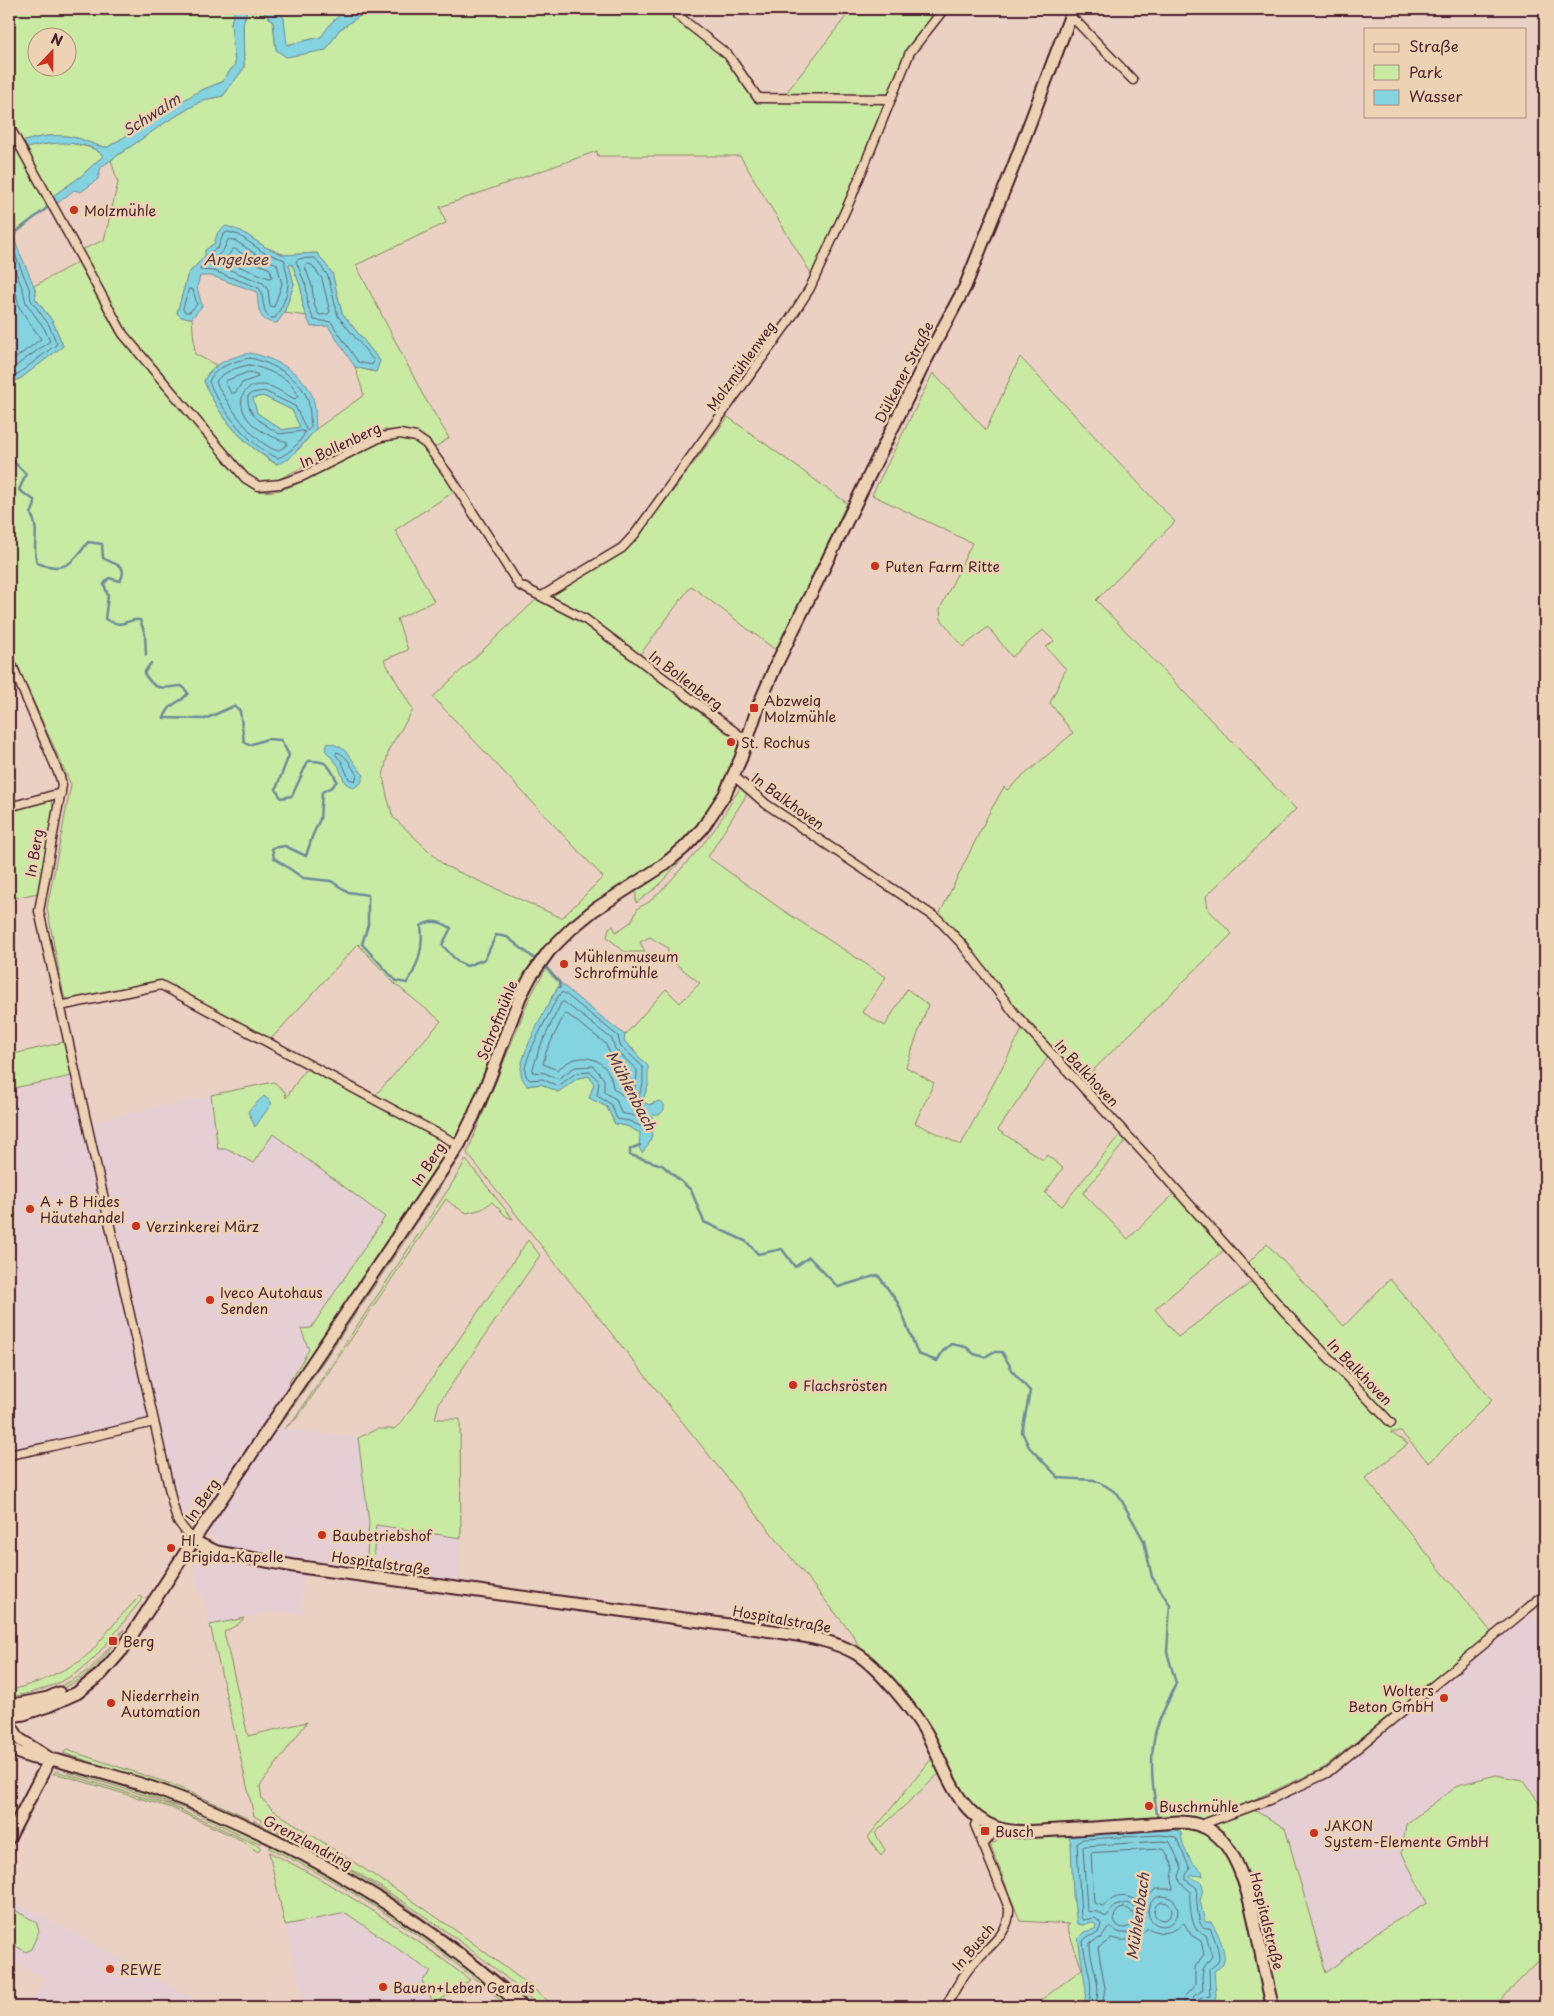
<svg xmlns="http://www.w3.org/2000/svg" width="1554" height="2016" viewBox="0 0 1554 2016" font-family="'Playpen Sans',sans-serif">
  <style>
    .built { fill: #e6cfd4 }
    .green { fill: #c9eaa2; stroke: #8a8466; fill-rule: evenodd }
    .water { fill: #84d3e0; stroke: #6d8b98; fill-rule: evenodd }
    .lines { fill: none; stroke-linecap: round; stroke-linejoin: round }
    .shore { stroke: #616773; stroke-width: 1 }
    .stream { stroke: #6d8b98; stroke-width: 2.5 }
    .street-casing { stroke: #4a1f2b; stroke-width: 11 }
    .secondary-casing { stroke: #4a1f2b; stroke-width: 15 }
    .street { stroke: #edd3b4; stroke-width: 8 }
    .secondary { stroke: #edd3b4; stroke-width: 11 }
    .poi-dot { fill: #c8321e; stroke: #edd3b4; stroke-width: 2 }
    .labels { text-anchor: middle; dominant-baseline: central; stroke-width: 5; stroke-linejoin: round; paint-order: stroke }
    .poi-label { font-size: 14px; fill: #4a1f2b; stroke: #edd3b4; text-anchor: start }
    .street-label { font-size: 14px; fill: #4a1f2b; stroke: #edd3b4 }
    .water-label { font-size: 15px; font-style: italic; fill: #533a46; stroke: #edd3b4 }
  </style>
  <rect width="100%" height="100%" fill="#ead1c3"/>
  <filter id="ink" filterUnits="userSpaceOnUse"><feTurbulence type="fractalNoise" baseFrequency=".02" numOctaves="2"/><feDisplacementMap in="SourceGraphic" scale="10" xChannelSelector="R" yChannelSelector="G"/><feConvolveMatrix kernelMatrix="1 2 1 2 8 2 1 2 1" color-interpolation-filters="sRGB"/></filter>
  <g filter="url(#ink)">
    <path class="built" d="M72,1076L84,1123L274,1082L285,1092L273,1134L385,1217L304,1338L312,1357L268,1420L284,1429L358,1438L369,1522L376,1525L461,1538L459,1583L306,1563L301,1600L302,1614L278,1611L210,1625L193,1567L216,1540L201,1529L189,1524L182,1517L157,1420L9,1451V1090Z
      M1529,1613L1545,1631V1810L1523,1780L1402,1853L1427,1903L1377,1932L1326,1973L1285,1828L1254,1809L1326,1778Z
      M9,1898L57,1924L209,2007H29L44,1979L9,1959Z
      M346,1913L431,1972L422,1981L434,2005L430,2007H305L285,1925Z"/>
    <path class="green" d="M9,9H235L231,23L235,64L222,82L199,91L108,147C96,147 88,141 77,138C57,133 41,136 22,142L9,118ZM38,38H68V68H38Z
      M247,9H261L273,22L276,50H326L339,30L358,17L378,9H677L727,51L759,96L782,98L852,9H941L908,51L833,235L812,275L740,156H598L597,151L440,207L446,223L356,265L423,395L449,438L434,448L422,437L406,431L384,430L348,444L273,482H258L246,475L125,333L79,251L104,240L118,183L111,160L166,122L203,100L223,96L244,68L243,25ZM241,231L265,247L285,255L317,253L332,273L342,313L380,361L375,372L355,367L364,395L316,429L299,449L276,464C244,445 218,416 204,381L208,373L216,365L195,354L192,318L181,317L177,313L188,274L205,256L210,246L214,244L218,232Z
      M276,9H347L332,22L321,37L286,45L284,18Z
      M9,134L46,204V208L9,240Z
      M65,142C76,145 96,146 103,156L80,177L50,198L25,149L36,145Z
      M78,262L117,334L243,482C247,485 252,488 256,490C301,504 380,417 419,442C433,451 446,478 455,491L395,530L434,601L397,619L408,650L384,660L413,710L389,749L383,776L387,796L393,817L445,866L562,918L603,877L433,697L538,598L582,622L733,738L738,745L736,751L738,756L723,791L691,836L663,859L607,894L570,923L547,946L480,1088L462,1132L454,1139L374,1097L441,1021L395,984L358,944L270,1040L162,982L70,1001L64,997L47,908L71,785L9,647V384L21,378L63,346L53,322L35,298L36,295L34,286Z
      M292,263L301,288L303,308L307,316L284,313L294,284L289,265Z
      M1020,357L1175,522L1096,600L1296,809L1206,896L1208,909L1232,934L1083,1080L1019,1014L967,944L939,915L987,817L1004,787L1007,790L1073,733L1050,703L1066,669L1046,647L1054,641L1043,630L1012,657L988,627L963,647L941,619L940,609L972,543L872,495L933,373L986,430Z
      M263,396L292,410L300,427L282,430L257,413L252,398Z
      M728,417L847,503L777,651L691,586L639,656L587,616L554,598V592L624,551L674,490Z
      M740,788L747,794L708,857L781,909L886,977L862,1012L885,1026L907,989L928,1005L906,1067L934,1083L915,1123L961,1145L1023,1028L1050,1054L998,1130L1043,1160L1047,1155L1063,1168L1045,1193L1062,1206L1122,1132L1127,1139L1083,1193L1128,1239L1176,1192L1225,1249L1155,1309L1178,1337L1253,1281L1243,1268L1267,1244L1344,1326L1390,1279L1492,1400L1429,1463L1401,1432H1390L1408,1444L1365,1478L1492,1633L1322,1769L1246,1803L1254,1810L1285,1828L1326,1973L1377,1932L1427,1903L1402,1853L1406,1824L1458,1785L1496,1775L1523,1780L1545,1810V1954L1494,2007H1032L1082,1969L1067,1927L1070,1924L1020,1921L990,1844L996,1842L1007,1826L976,1810L966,1800L948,1766L910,1705L860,1648L853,1635L467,1153L530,997L547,967L561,983L552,996L527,1086L541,1084L558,1092L578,1078L589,1076L594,1083L590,1098L607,1107L615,1124L627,1126L641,1133L639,1147L653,1131L650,1121L653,1115L654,1102L649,1105L644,1102V1096L648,1086L634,1050L624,1041L625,1035L666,989L680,1003L700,983L667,957L668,948L650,937L640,942L645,952H625L607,937L609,928L613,926L616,932L631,922L638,908L649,902L665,887L699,849L717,826Z
      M50,799L54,808L38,893L9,899V809Z
      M687,851V854L657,887L636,903V891L679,860Z
      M64,1042L72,1076L9,1089V1055Z
      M312,1068L451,1145L452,1147L293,1384L289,1382L309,1350L301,1329L311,1328L385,1217L273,1134L253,1163L228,1149H218L211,1095L274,1082L285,1092L286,1098L304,1071Z
      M466,1160L513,1219L507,1217L492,1202L482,1209L467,1213L453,1205L446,1199L298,1417L284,1429L294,1420L450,1187Z
      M443,1178V1182L437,1193L286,1417L279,1423L277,1422Z
      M528,1240L540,1255L439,1403L435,1419H460L461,1538L376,1525L372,1574L366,1572L369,1522L358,1438L377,1429H394L401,1423Z
      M140,1596L143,1598C126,1618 111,1640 93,1659C72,1681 38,1693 9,1697V1691L41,1681L79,1662L92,1651L118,1619Z
      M245,1618L237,1625L224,1632L248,1736L307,1722L260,1786L262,1799L273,1810L403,1894L462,1935L530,1986L555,2007H540C455,1930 357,1868 254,1816L210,1625Z
      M124,1629C122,1635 115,1641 111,1647C85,1686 59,1691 16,1700C44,1693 72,1685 94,1665C105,1654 114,1640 124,1629Z
      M67,1750L171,1784L249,1818L245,1820L150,1781L63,1753Z
      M933,1757L940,1773L875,1833L885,1850L881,1856L868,1837Z
      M56,1771L172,1806L261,1847L258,1852L241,1840L172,1808L58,1774H53Z
      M70,1771L170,1799L259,1838L261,1844L186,1809L129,1790L67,1772Z
      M253,1820C354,1863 453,1936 536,2007H531L493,1975L254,1824Z
      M272,1845C300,1857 327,1873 353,1889C410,1924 463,1963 514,2007H508C437,1944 355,1889 269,1848Z
      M269,1852C340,1887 407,1931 470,1980L434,2004L422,1981L431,1972L346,1913L285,1925Z
      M9,1907L36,1922L39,1931L31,1949L26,1952L9,1942Z"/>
    <path class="water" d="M235,9H247L243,25L244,68L223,96L203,100L166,122L101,167L98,179L81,192L74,190L54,206L50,198L80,177L103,156C90,138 43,142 25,149L22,142C41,136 57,133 77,138C88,141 96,147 108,147L199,91L222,82L235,64L231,23Z
      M261,9H276L284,18L287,45L321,37L332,22L347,9H378L358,17L339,30L326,50L286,57L276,50L273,22Z
      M226,226L241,231L265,247L284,255L317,253L332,273L342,313L380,361L376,372L355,367L328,326L311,327L303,308L301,288L292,264L289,265L294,284L284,313L277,323C257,322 259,309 257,292L212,276H200L197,287L202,306L192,318L181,317L177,313L188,274L205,256V250L214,244L218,232Z
      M13,237L34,286L36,295L35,298L53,322L63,346L21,378L9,384V240Z
      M250,353C274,358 305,373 313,398C316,408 315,420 316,429L289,459L277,464C244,445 218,416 204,381C213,363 231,357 250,353ZM263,396L292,410L300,427L282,430L257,413L253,398Z
      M328,743C349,746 351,762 364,775L361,783L354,788L345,783L338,765L325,750Z
      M561,983L575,996L625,1035L624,1041L648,1066V1086L644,1096V1102L649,1105L659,1101L664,1104V1110L659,1115H653L650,1120C654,1134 652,1142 642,1153L639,1147L640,1133L627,1126L615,1124L607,1107L589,1098L594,1084L589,1076L578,1078L558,1092L541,1084L527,1086C524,1081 521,1078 521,1072C519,1055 551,999 561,983Z
      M264,1096L272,1103L255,1127L248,1111Z
      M1161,1830H1177L1181,1833C1182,1847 1190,1863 1202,1871L1203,1876L1192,1875L1190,1877L1201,1882L1203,1889L1200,1901L1205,1922H1211C1217,1929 1228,1955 1223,1964C1221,1967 1217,1969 1214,1971L1216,1995L1214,2007H1211L1207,2003H1203L1201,2007H1082V2003L1085,2000L1086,1990L1078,1938L1084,1932L1095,1929L1096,1925L1092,1922L1083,1925L1077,1924L1073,1895L1071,1844L1069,1837L1081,1834Z"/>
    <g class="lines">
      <path class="shore" d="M228,232L239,235L263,252L285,260C284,269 289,276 288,284C288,294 281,310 275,318H270C261,311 265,297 259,288L214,271L200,270V267L209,259L210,252L218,248L223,235Z
        M230,239L236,241L260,257L277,264L282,284L274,307L270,306L268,290L263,283L215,264L217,256L223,251L228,240Z
        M9,243L11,245L29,288L31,300L49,325L57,344L18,374L9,378
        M235,249L256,263L270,269L272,277L269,278L227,262V258L232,250Z
        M9,255L23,290L26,303L44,328L50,341L9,371
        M315,258L328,276L338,316L374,361L372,365L358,362L331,322L314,320L308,306L306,286L296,261L299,259Z
        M308,264L312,265L322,279L330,312L328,314L319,315L314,305L312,286L305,267Z
        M9,275L16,293L19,307L41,339L9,363
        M189,289L193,290L197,304L190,312H185L183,309Z
        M250,358C272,363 300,377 308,400C310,408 310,418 311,427L307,431L295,406L264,391L252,393L248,396C246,416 265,424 279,434L302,431L305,432C301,443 288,454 278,458C251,448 220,408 209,382C214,367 235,361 250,358Z
        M249,365C259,366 286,377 292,385C295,388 296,392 298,396L295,399C286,395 273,385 263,385C241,384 236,403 248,419C255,430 276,439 287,442V445L278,451C254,444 227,404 216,382C221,372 238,367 249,365Z
        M249,372L257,374L258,377L242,383L235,393H231L226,384V381Z
        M337,752C347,754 351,767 357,775L355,781L349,779L342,762L336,755Z
        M564,993L618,1036L620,1045L643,1067V1084L639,1096L640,1105L648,1111L645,1119V1128L629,1121L617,1119L611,1104L597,1096L599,1082L591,1072L576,1073L558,1086L542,1079L530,1080C527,1078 525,1075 525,1070C526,1054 549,1015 557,998L561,993Z
        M564,1002L612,1039L615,1049L637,1070C638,1086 627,1101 640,1113L639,1117L621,1113L616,1099L604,1092V1079L593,1066L575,1067L558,1079L545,1073L532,1072L539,1049L561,1003Z
        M567,1014L605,1043L610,1053L629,1073V1082L625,1095H622L613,1088C611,1066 593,1051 570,1061C566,1063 561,1067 557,1070L543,1064L546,1052L564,1015Z
        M1162,1849L1165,1850L1174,1868L1172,1877L1173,1889H1156L1141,1902C1126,1894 1115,1894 1103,1906L1094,1903L1091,1853Z
        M1148 1911a15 15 0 1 1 30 0a15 15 0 1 1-30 0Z
        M1154 1911a9 9 0 1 1 18 0a9 9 0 1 1-18 0Z
        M1114 1918a10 10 0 1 1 20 0a10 10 0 1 1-20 0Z
        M1087,2007C1097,1987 1084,1962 1083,1941L1087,1937L1098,1933L1101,1925L1099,1921L1095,1918L1083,1920L1081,1918L1077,1843L1083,1839L1161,1835L1176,1837L1190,1869L1186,1875V1880L1197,1888C1196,1895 1197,1921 1202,1926C1204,1928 1207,1928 1210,1928C1213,1934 1222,1956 1218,1962C1216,1965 1211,1967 1209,1970L1210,1996L1199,1999L1196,2007
        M1094,2007C1105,1988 1089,1963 1090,1943L1102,1937L1109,1927C1113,1929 1117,1933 1123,1933C1144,1935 1147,1910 1127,1903L1115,1906L1106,1917L1097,1912L1087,1911L1083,1847L1085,1846L1162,1841L1170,1842L1182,1868L1179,1876L1180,1882L1190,1891C1189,1899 1191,1922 1196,1929C1198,1932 1203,1933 1206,1935L1212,1956L1203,1969L1202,1978L1203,1990L1194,1996L1190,2007
        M1102,2007L1105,1988L1098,1948L1112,1938C1127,1943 1136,1939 1148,1928C1163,1936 1172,1933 1184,1923L1191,1935L1201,1941L1204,1954L1195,1967V1985L1185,1996L1182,2007"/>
      <path class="stream" d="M9,155L21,148
        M9,237L47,208
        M9,457L26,474L19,490L34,500L35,504L31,514C41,531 31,546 37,563C65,573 72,564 88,542L102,544L103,558C112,564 130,564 120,581L109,578L104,584L108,596L105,619C126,630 125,618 140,620L145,634L146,655
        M151,663L144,673C156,693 162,687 182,686L188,693C180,705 172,699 164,718L205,719L234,706L240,711L244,742L249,745L267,739L281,740L289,755L276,789L281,798L292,796L308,761C327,760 329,765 337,781L332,787L322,792L320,819L312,837L306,856L285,846L272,848L274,858L303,878L331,881L348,892L368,895V925L362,944L396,981L407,983C418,966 424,946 421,926C431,919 441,921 451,928L442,945L458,962L467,966L485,959L496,935L507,937L535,959
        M547,969L559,982L560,987
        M640,1145L630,1149V1155L662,1165L691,1190L704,1222L747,1242L758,1254L782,1249L795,1267L809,1257L838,1287L878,1275L898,1303L918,1354L937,1361L943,1351L951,1344L966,1347L974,1354L985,1357L993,1352H1002L1014,1373L1030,1391L1022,1432L1029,1447L1059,1478L1094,1480L1106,1486L1118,1494L1144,1541L1152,1577L1170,1605L1167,1652L1176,1683C1170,1699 1159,1717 1155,1734C1149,1762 1153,1792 1158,1820"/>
      <g class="street-casing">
        <path id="street" d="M677,15L728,55L758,98L890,99
          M1070,19L1077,22L1133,80
          M9,126L123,334L245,478L258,486L280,484L303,476L381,437L400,434L416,437L426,444L451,478L519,585L585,619L747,741
          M542,596L622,548L635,534L789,321L810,288L852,196L910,52L944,9
          M9,658L60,777L62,785L39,911L172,1501L177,1520L193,1541
          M734,776L766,804L938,919L962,944L1015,1014L1151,1161L1285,1312L1391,1423
          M9,807L61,793
          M60,1006L161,985L459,1145
          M9,1455L48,1447L154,1422
          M1200,1825L1269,1800L1327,1773L1539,1599
          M983,1845L997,1828
          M946,2007C952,1994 961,1979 970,1967C985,1948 1011,1935 1009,1908L975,1825L979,1818"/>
      </g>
      <g class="secondary-casing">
        <path id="secondary" d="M193,1541L217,1552L294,1566L766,1630C797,1635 829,1638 857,1654C878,1667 914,1711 927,1734C946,1768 955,1813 997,1828C1015,1834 1039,1831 1057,1830C1098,1828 1138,1825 1178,1822C1191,1822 1204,1825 1214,1833C1253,1861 1259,1962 1273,2007
          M9,1706L48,1698L59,1693
          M9,1716L24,1714L48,1706L77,1693L101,1674L122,1650L193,1541L459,1145L473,1117L489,1079L520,997L531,976L549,951L572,928L594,910L661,867L684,848L702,829L725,794L741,758L758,707L776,665L926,360L965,287L1014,165L1073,9
          M9,1723L19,1739L49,1758
          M9,1747C19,1753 28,1758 40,1759C45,1760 50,1759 55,1760C91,1770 129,1779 164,1792C294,1840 420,1915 523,2007
          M9,1838L50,1759"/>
      </g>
      <use href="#street" class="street"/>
      <use href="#secondary" class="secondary"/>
    </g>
  </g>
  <g class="poi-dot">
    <circle cx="74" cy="210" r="5"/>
    <circle cx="875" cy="566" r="5"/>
    <rect x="749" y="703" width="10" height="10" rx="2.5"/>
    <circle cx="731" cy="742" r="5"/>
    <circle cx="564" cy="964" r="5"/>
    <circle cx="30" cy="1209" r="5"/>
    <circle cx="136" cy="1226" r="5"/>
    <circle cx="210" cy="1300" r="5"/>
    <circle cx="793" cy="1385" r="5"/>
    <circle cx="322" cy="1535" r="5"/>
    <circle cx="171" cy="1548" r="5"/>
    <rect x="108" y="1636" width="10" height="10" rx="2.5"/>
    <circle cx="1444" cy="1698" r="5"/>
    <circle cx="111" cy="1703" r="5"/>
    <circle cx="1149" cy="1806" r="5"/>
    <rect x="980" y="1826" width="10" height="10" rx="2.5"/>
    <circle cx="1314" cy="1833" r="5"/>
    <circle cx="110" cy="1969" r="5"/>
    <circle cx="383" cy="1987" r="5"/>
  </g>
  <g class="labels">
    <g class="poi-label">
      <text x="84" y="210">Molzmühle</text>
      <text x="885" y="566">Puten Farm Ritte</text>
      <text x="764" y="700">Abzweig<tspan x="764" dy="16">Molzmühle</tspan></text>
      <text x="741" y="742">St. Rochus</text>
      <text x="574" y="956">Mühlenmuseum<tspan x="574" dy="16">Schrofmühle</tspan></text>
      <text x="40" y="1201">A + B Hides<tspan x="40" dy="16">Häutehandel</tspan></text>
      <text x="146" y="1226">Verzinkerei März</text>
      <text x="220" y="1292">Iveco Autohaus<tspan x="220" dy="16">Senden</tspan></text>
      <text x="803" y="1385">Flachsrösten</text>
      <text x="332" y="1535">Baubetriebshof</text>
      <text x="181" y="1540">Hl.<tspan x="181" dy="16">Brigida-Kapelle</tspan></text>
      <text x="123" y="1641">Berg</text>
      <text x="1434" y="1690" text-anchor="end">Wolters<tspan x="1434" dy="16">Beton GmbH</tspan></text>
      <text x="121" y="1695">Niederrhein<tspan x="121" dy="16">Automation</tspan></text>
      <text x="1159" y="1806">Buschmühle</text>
      <text x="1324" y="1825">JAKON<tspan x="1324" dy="16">System-Elemente GmbH</tspan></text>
      <text x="995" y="1831">Busch</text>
      <text x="120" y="1969">REWE</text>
      <text x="393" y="1987">Bauen+Leben Gerads</text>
    </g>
    <g class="street-label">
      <text transform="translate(741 366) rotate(-54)">Molzmühlenweg</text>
      <text transform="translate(904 372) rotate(-63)">Dülkener Straße</text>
      <text transform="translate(340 445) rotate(-25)">In Bollenberg</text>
      <text transform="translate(686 680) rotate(37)">In Bollenberg</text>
      <text transform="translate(788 801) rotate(36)">In Balkhoven</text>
      <text transform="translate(34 853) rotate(-80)">In Berg</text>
      <text transform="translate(497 1020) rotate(-68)">Schrofmühle</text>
      <text transform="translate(1087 1073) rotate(47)">In Balkhoven</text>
      <text transform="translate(428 1164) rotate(-57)">In Berg</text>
      <text transform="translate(1360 1372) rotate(46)">In Balkhoven</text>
      <text transform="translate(202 1500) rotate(-56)">In Berg</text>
      <text transform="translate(381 1563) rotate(8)">Hospitalstraße</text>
      <text transform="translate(782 1619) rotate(10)">Hospitalstraße</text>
      <text transform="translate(308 1842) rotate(28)">Grenzlandring</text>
      <text transform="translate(1267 1921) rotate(76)">Hospitalstraße</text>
      <text transform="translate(973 1947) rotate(-50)">In Busch</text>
    </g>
    <g class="water-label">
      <text transform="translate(151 114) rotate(-33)">Schwalm</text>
      <text x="236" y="258">Angelsee</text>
      <text transform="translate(632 1090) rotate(62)">Mühlenbach</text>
      <text transform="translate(1137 1916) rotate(-82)">Mühlenbach</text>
    </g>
  </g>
  <rect width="1554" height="2016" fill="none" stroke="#edd3b4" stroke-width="30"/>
  <rect x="15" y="15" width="1524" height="1986" fill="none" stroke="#4a1f2b" stroke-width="2" filter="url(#ink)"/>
  <rect x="1364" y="28" width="162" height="90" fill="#edd3b4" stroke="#ac8b7d"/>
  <rect x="1374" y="44" width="25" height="8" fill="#edd3b4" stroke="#ac8b7d"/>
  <text x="1409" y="52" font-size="15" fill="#4a1f2b">Straße</text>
  <rect x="1374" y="65" width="25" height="15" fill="#c9eaa2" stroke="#ac8b7d"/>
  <text x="1409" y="78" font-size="15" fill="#4a1f2b">Park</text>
  <rect x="1374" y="90" width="25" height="15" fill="#84d3e0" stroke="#ac8b7d"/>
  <text x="1409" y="102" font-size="15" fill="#4a1f2b">Wasser</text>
  <g transform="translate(52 52) rotate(22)"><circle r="24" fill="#edd3b4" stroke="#ac8b7d"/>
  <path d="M0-4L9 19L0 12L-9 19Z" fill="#c8321e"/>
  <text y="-8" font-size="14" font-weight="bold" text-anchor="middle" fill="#4a1f2b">N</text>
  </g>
</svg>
